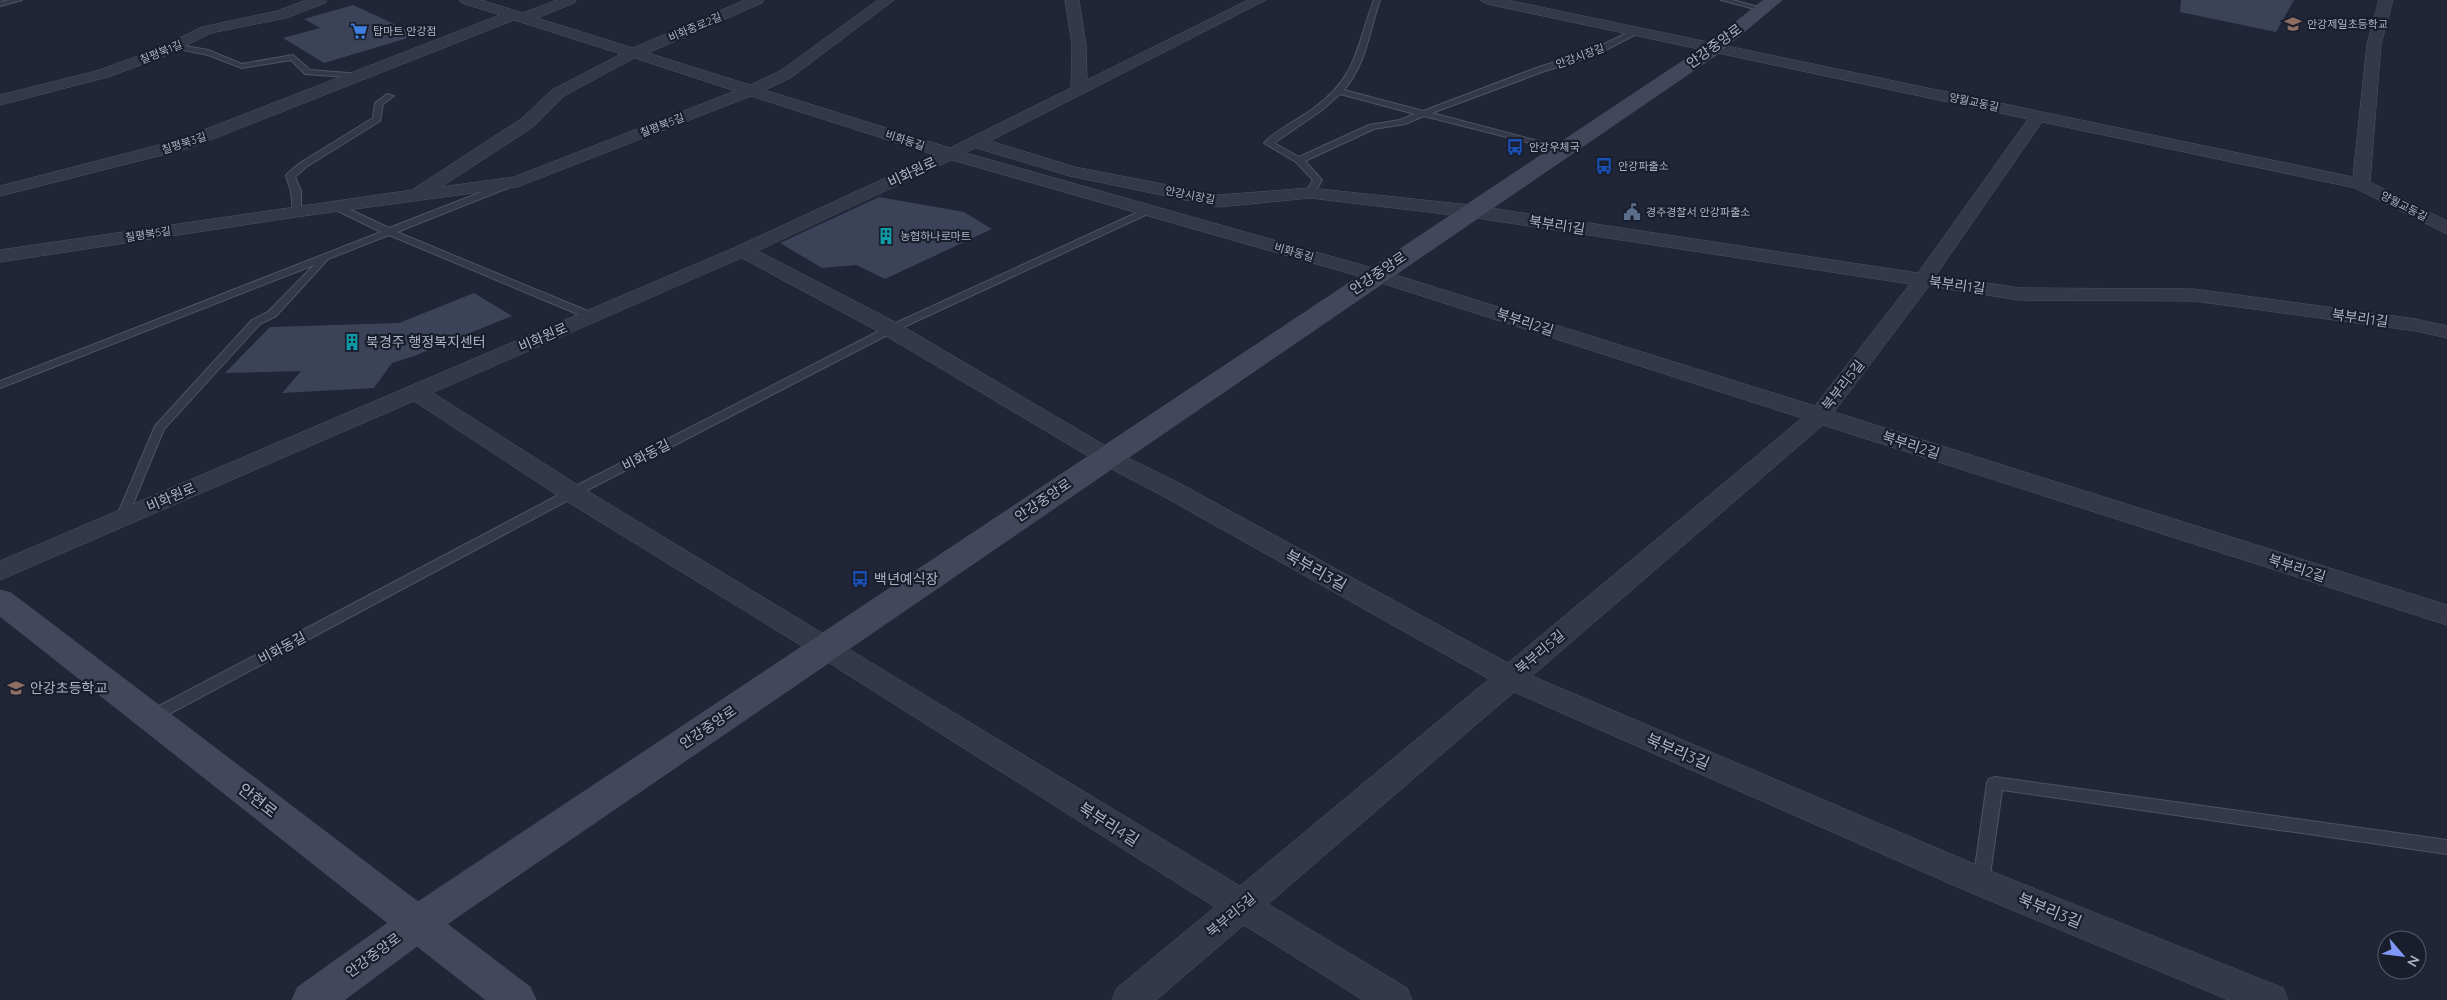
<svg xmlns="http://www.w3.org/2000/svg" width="2447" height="1000" viewBox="0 0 2447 1000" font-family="Quicksand,'Noto Sans KR',sans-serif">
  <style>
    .building { fill: #3c4358 }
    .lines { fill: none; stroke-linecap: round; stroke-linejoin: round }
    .service-casing { stroke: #4e5363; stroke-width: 2 }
    .minor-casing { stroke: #4e5363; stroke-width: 1 }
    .secondary-casing { stroke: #4e5363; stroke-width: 1 }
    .service { fill: #343848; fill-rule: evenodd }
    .minor { fill: #343848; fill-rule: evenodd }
    .secondary { fill: #42475b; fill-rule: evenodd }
    .labels { text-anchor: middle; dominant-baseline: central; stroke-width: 4.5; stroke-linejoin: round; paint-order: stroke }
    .far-poi-label { font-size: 11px; fill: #aeb3c5; stroke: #191e2c; text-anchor: start }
    .far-street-label { font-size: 11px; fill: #aeb3c5; stroke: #191e2c }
    .street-label { font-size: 14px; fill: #aeb3c5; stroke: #191e2c }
    .poi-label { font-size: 14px; fill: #aeb3c5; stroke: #191e2c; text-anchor: start }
    .near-street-label { font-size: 16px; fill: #aeb3c5; stroke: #191e2c }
  </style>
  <rect width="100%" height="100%" fill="#202638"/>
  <path class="building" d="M2181,0H2294L2276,32L2180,12Z
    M353,5L418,35L324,63L283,38L320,28L304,19Z
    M879,197L964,212L992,229L885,279L856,265L822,268L780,243Z
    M474,293L512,316L414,356L392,363L374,388L282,393L301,371L225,373L270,327L399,323Z"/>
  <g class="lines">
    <g class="service-casing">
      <path id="service" d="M9,0H22L0,6V2Z
        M1374,0H1380C1369,32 1366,64 1344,90L1423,111L1539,67L1590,51L1633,30L1640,32L1596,55L1545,71L1432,113L1565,148V152L1424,116L1405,124L1374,129L1305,161L1322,180L1313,195H1307L1305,193L1313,180L1296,162L1264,143C1277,129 1298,120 1314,108C1358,76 1356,47 1374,0ZM1340,94L1415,114L1400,120L1369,125L1299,157L1274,143L1322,110Z
        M1721,0H1733L1766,9L1762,11Z
        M174,44L208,50L242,64L293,55L310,70L361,74L365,76L361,78L305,74L291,60L242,68L208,55L174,48Z
        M387,94L394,96L383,104L380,121L306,167L295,177L301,191V211L296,214L293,213L291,191L286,176L287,174L300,163L373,118L375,103Z
        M510,181L515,184L513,186L397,232L595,314V318H587L389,235L328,259L276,316L260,324L164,429L126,521L122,522L116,518L155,426L252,320L268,312L314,265L0,388V381L381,232L332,208V204H338L389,228Z
        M1149,207L1152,208V212L895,331L576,496L156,721L151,723L146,721L144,717L146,713L568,490L887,327Z
        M1995,777L2447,840V854L2002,790L1989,882L1987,887L1981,889L1975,887L1973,882L1987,783L1989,779Z"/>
    </g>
    <g class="minor-casing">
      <path id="minor" d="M307,0H327L325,3L286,18L211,33L165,56L108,77L0,105V95L96,71L155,50L202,27L277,11Z
        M460,0H481L523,13L557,0H576L574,3L537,18L633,48L745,0H764L762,3L648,53L750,85L780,71L878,0H894L792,77L765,90L950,148L1071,88L1072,45L1065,0H1079L1086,45L1087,80L1248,0H1266L990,141L1075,167L1219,195L1310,188L1470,205L1918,273L2028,119L1487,4L1480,0H1507L2353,177L2367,44L2379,0H2393L2381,44L2370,182L2447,221V234L2355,188L2042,122L1936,275L2019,288L2194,289L2416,319L2447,326V338L2416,331L2194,301L2019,300L1929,286L1834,412L2447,605V625L1823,425L1532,676L1993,872L2283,988L2288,1000H2229L1969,892L1514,692L1268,904L1407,988L1412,1000H1363L1244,925L1156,1000H1112L1117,988L1215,907L815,654L563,499L414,401L0,580V561L736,247L935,155L751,96L517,187L296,217L0,262V250L412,190L521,119L552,90L621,54L514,20L190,148L0,196V186L178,140L500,15L462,3ZM635,58L735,91L514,177L441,187L533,127L564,96ZM976,148L1070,176L1219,207L1310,198L1470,217L1910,284L1815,406L1383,271L966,153ZM952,160L1369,279L1802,418L1508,663L1179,483L1116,452L899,324L758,251ZM742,258L883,334L1098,462L1161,495L1489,679L1240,886L581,487L433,393Z"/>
    </g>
    <g class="secondary-casing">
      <path id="secondary" d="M1764,0H1782L1719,53L447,924L530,987L536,1000H486L417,946L344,1000H292L298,987L388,923L0,616V590L11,593L418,902L1707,45Z"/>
    </g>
    <use href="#service" class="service"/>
    <use href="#minor" class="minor"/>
    <use href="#secondary" class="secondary"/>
  </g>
  <defs>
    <g id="school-bare" transform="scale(1.35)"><path d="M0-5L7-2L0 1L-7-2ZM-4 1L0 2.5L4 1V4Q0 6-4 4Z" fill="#8d6e63" stroke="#191e2c" stroke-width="2.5" paint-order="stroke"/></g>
    <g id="supermarket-bare" transform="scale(1.35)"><path d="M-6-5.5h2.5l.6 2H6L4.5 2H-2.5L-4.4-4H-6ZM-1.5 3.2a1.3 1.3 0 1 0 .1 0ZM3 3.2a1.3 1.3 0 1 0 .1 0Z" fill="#3f7fe0" stroke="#191e2c" stroke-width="2.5" paint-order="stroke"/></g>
    <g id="bus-bare" transform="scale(1.35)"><path d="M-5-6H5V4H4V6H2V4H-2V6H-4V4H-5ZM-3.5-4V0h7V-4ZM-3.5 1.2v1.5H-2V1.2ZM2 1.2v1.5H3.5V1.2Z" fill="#1a4fb4" stroke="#191e2c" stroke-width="2.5" paint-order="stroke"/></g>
    <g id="civic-bare" transform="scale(1.35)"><path d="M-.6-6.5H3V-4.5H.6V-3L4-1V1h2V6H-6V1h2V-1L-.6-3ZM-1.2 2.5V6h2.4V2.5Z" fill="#5c6f8a" stroke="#191e2c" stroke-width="2.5" paint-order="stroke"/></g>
    <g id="building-bare" transform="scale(1.35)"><path d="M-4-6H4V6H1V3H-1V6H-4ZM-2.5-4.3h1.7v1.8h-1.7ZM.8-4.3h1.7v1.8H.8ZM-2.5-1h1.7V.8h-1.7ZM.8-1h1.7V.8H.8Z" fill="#0f9aa8" stroke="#191e2c" stroke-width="2.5" paint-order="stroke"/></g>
  </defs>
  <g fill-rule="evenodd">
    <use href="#school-bare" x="2293" y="24"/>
    <use href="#supermarket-bare" x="359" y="31"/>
    <use href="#bus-bare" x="1515" y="147"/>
    <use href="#bus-bare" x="1604" y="166"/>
    <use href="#civic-bare" x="1632" y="212"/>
    <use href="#building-bare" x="886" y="236"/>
    <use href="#building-bare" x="352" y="342"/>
    <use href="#bus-bare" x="860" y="579"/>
    <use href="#school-bare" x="16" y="688"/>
  </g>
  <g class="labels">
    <g class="far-poi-label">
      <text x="2307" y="24">안강제일초등학교</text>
      <text x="373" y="31">탑마트 안강점</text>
      <text x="1529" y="147">안강우체국</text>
      <text x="1618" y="166">안강파출소</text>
      <text x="1646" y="212">경주경찰서 안강파출소</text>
      <text x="900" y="236">농협하나로마트</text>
    </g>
    <g class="far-street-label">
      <text transform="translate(695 27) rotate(-23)">비화중로2길</text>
      <text transform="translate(161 52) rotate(-22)">칠평북1길</text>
      <text transform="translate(1580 56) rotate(-20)">안강시장길</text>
      <text transform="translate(1974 102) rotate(12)">양월교동길</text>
      <text transform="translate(662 125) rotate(-21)">칠평북5길</text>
      <text transform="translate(905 140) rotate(18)">비화동길</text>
      <text transform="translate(184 143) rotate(-18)">칠평북3길</text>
      <text transform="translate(1190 195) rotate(11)">안강시장길</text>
      <text transform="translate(2404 206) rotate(27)">양월교동길</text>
      <text transform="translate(148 234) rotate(-9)">칠평북5길</text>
      <text transform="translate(1294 252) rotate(16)">비화동길</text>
    </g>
    <g class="street-label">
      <text transform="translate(1714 46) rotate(-36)">안강중앙로</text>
      <text transform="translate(912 172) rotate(-25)">비화원로</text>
      <text transform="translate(1557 225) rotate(9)">북부리1길</text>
      <text transform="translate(1378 273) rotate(-34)">안강중앙로</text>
      <text transform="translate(1957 285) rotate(8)">북부리1길</text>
      <text transform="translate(2360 318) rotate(8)">북부리1길</text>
      <text transform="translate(1525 322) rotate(18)">북부리2길</text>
      <text transform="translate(543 337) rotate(-23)">비화원로</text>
      <text transform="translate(1843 385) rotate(-52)">북부리5길</text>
      <text transform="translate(1911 445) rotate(18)">북부리2길</text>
      <text transform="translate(646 455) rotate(-27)">비화동길</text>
      <text transform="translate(171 497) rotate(-23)">비화원로</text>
      <text transform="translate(1043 500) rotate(-34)">안강중앙로</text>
      <text transform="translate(2297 568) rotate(18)">북부리2길</text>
      <text transform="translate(282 648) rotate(-28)">비화동길</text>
      <text transform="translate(1540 652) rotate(-40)">북부리5길</text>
      <text transform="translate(708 727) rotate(-34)">안강중앙로</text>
      <text transform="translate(1231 915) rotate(-40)">북부리5길</text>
      <text transform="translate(373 955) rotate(-36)">안강중앙로</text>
    </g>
    <g class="poi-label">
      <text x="366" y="342">북경주 행정복지센터</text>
      <text x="874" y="579">백년예식장</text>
      <text x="30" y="688">안강초등학교</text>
    </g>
    <g class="near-street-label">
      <text transform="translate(1316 570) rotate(29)">북부리3길</text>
      <text transform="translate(1678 751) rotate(23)">북부리3길</text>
      <text transform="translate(258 800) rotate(38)">안현로</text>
      <text transform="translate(1109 824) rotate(32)">북부리4길</text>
      <text transform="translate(2050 910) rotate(22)">북부리3길</text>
    </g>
  </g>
  <g transform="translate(2402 955) rotate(118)"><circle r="24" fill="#191e2c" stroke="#555a69"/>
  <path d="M0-4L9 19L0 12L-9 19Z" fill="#8099f8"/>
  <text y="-8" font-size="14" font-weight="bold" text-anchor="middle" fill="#aeb3c5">N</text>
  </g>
</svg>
